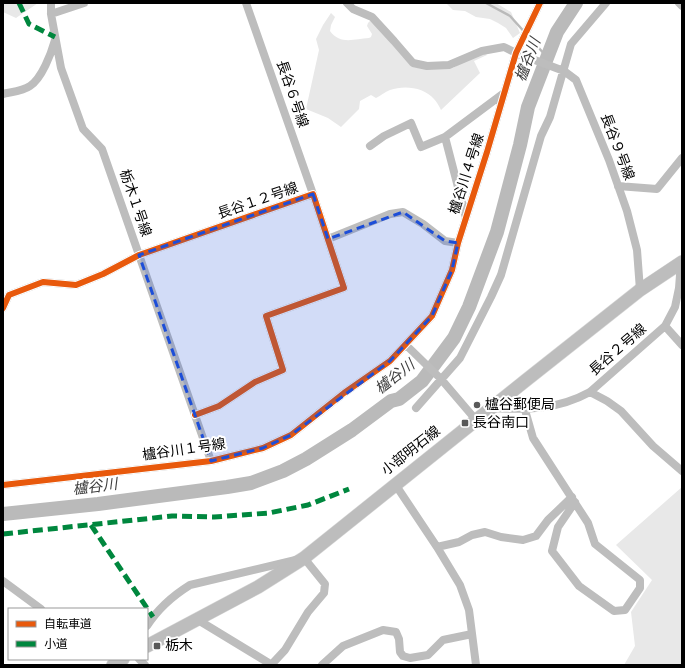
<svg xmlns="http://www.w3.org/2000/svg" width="685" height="668" viewBox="0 0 685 668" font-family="'Source Sans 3','Noto Sans JP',sans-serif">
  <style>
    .green { fill: #e8e8e8 }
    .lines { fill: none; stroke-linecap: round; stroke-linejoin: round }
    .stream { stroke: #bababa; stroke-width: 2.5 }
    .river { stroke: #bababa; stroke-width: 14 }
    .primary-casing { stroke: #dbdbdb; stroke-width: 14 }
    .street { stroke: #bdbdbd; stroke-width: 8 }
    .primary { stroke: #bdbdbd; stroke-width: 13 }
    .quiet { stroke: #00873e; stroke-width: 5; stroke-dasharray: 10 5; stroke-linecap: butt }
    .cycleway-casing { stroke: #fff; stroke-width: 8 }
    .cycleway { stroke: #e8590c; stroke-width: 6 }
    .marked { fill: #1d4ed8; fill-opacity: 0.2; stroke: #1d4ed8; stroke-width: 3; stroke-dasharray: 8 5; stroke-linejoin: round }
    .poi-dot { fill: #595959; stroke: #fff; stroke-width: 1.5 }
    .labels { text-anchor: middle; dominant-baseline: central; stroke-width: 4; stroke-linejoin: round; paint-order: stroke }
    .street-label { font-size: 14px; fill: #000; stroke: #fff }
    .poi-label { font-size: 14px; fill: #000; stroke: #fff; text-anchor: start }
    .water-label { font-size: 15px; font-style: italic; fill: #3e3e3e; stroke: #fff }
  </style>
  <rect width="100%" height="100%" fill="#fff"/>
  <path class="green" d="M3,3H38L16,18L3,12Z
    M446,3H496L511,12L520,33L513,38L506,28L498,23L490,19L476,17L465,11L453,10Z
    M331,13L335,17L331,25L330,31C340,45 354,39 369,38L371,37L372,34L367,26L368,23L372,19L409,62L446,69L453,68L468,59L485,53L487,55L474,61L480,73L441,110C439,106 437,102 434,99C424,87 404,85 390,90C385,92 380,96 376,98L371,95L360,101L359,109L341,127L328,118L306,109L319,50L316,39L323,25Z
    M682,487V665H624L635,646L631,612L652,580L616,545Z"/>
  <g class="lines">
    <path class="stream" d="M486,3L510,16L547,57"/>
    <path class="river" d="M3,514L98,504L227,487L251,483L283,471L306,459L352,430L391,401L399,399L422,381L454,338L469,307L497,232L520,145L528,107L557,32L576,3"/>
    <g class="primary-casing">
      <path id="primary" d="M147,646L258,587L304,558L525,381L640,290L682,262
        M113,665L123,659"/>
    </g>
    <path class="street" d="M51,3V14L61,68L83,129L102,149L211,461
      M246,3L313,194
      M347,3L353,9L372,17L394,41L413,63L427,66L449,65L482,51L504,47L516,53L564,71L576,80L609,160L627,211L637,250L640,290
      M679,3L682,6
      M51,14L84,3
      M3,94C11,92 23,91 30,86C42,78 51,54 55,40
      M445,137L466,218
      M370,146L384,136L411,123L421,147L445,137L504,93
      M618,186L657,189L682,158
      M328,239L390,214L403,212L423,224L445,241L458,243
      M3,308L9,295L43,282L76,285L103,274L139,255L313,194L344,288L266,316L283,370L255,382L219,406L195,415
      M665,326L675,307L679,288L681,262
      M406,345L441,379L476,420
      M590,392L607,401L621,411L653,446L682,471
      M416,408L460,358L491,297L501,275L541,136L550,117L571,44L606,3
      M491,408C526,410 557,410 590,392L665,326L682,345
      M525,410L533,438L588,523L595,544L640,580V588L625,610L614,611L579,586L552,551L558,527L575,502
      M395,484L437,547L459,542L472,535L485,532L501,537L523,540L536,536L548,520L572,497
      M3,485L211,461L263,448L291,435L344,393L390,361L432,316L452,270L458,243L487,152L516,53L540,3
      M437,547L460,585L469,610L476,665
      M3,581L41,609
      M198,620L272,665
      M147,626C157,610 174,595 190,585L304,558L325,584L324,593L308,612L285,650L271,665
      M139,659L145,665
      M322,665L343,646L383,630L396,632L399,639L400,652L403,656L410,658L428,655L443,640L472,634"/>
    <use href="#primary" class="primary"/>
    <path class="quiet" d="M19,3L29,24L55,37
      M91,525L153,617
      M3,534L172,516L214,517L269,513L308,505L349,489"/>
    <g class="cycleway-casing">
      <path id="cycleway" d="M3,308L9,295L43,282L76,285L103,274L139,255L313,194L344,288L266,316L283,370L255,382L219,406L195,415
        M3,485L211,461L263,448L291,435L344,393L390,361L432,316L452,270L458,243L487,152L516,53L540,3"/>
    </g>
    <use href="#cycleway" class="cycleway"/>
  </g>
  <path class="marked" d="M313,194L328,239L403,212L445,241L458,243L452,270L432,316L390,361L291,435L263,448L211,461L139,255Z"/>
  <g class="poi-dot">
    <circle cx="477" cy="405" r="4"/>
    <rect x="461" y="419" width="8" height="8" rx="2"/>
    <rect x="153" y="642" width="8" height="8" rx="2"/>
  </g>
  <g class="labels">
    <g class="street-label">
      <text transform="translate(292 94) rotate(71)">長谷６号線</text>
      <text transform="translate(617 147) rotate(69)">長谷９号線</text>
      <text transform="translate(467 174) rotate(-72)">櫨谷川４号線</text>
      <text transform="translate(258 201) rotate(-19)">長谷１２号線</text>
      <text transform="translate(135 203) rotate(71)">栃木１号線</text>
      <text transform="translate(618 350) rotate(-41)">長谷２号線</text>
      <text transform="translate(184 450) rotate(-8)">櫨谷川１号線</text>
      <text transform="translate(411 451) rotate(-38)">小部明石線</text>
    </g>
    <g class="poi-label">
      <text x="485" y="405">櫨谷郵便局</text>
      <text x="473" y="423">長谷南口</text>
      <text x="165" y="646">栃木</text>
    </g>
    <g class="water-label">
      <text transform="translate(528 60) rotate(-69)">櫨谷川</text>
      <text transform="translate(395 377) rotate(-38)">櫨谷川</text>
      <text transform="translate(95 487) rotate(-7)">櫨谷川</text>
    </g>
  </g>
  <rect width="685" height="668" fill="none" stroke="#000000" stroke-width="8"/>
  <rect x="8" y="608" width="140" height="52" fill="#ffffff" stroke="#999999"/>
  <rect x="16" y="621" width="20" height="6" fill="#e8590c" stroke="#999999"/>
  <text x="44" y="628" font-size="12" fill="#000000">自転車道</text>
  <rect x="16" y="641" width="20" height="6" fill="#00873e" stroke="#999999"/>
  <text x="44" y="648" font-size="12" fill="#000000">小道</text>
</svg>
